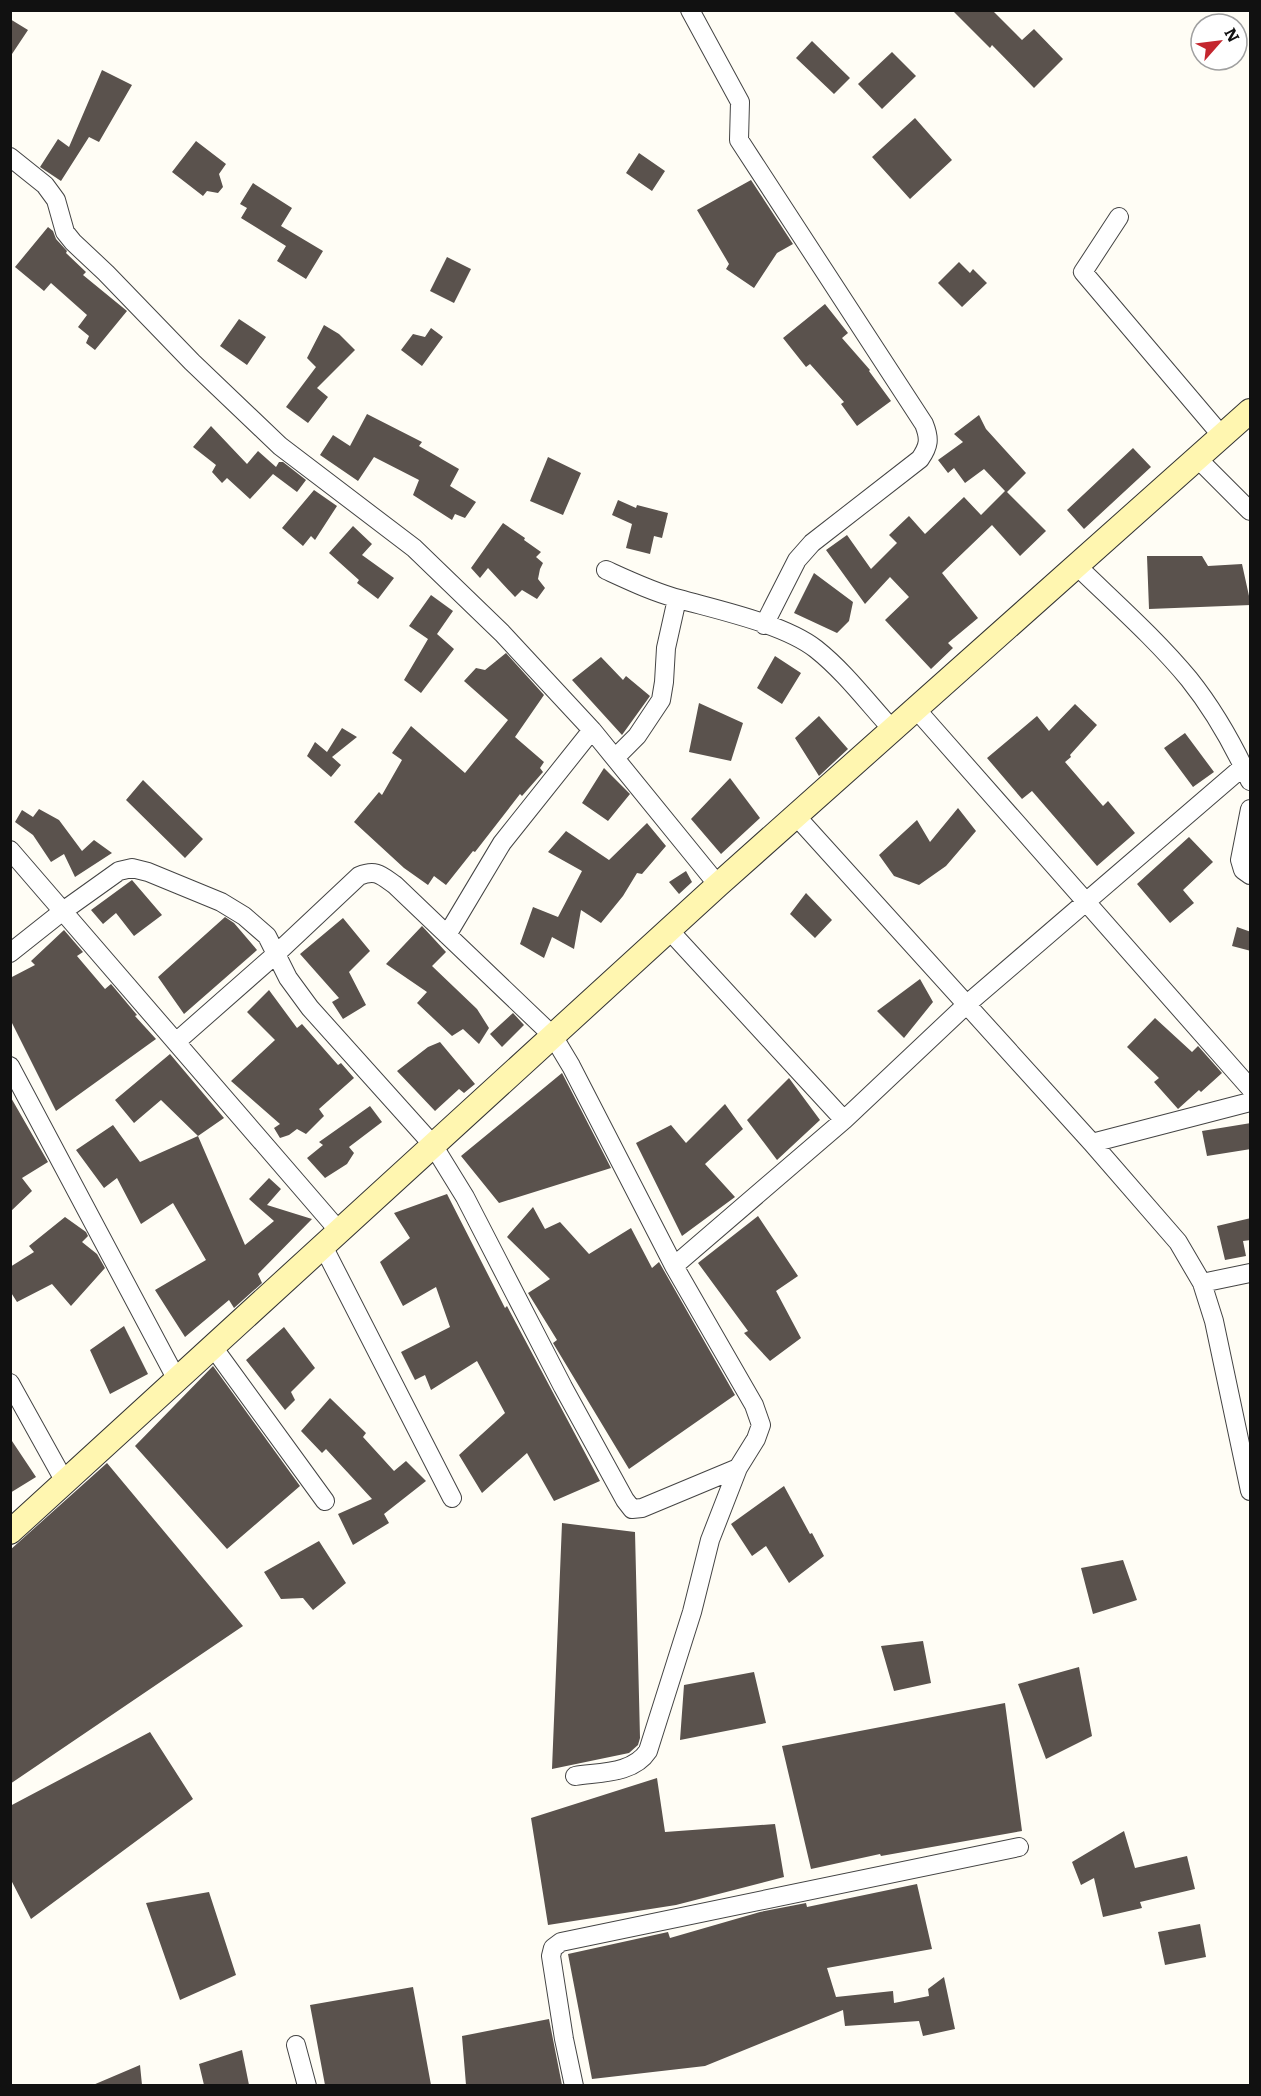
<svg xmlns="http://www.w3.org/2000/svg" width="1261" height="2096" viewBox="0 0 1261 2096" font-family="Literata,serif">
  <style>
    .building { fill: #5a524d }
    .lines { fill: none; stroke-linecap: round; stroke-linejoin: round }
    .street-casing { stroke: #444; stroke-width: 20 }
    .secondary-casing { stroke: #333; stroke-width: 26 }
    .street { stroke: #fff; stroke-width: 18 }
    .secondary { stroke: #fff6b0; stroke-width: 24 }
  </style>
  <rect width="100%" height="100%" fill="#fffdf5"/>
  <path class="building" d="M952,10H992L1022,40L1034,29L1063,59L1034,88L992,45L990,48Z
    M10,19L28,30L10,57Z
    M812,41L850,78L834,94L796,58Z
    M892,52L916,76L882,109L858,84Z
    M102,70L132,85L99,142L89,137L61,181L40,167L58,139L69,147Z
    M915,118L952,160L910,199L872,157Z
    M196,141L226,164L219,174L223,187L218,193L207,191L203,196L172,172Z
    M639,153L665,171L652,191L626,173Z
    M751,180L793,244L777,253L754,288L726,269L729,264L697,210Z
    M253,183L292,208L281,226L323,251L306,279L277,261L286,246L241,218L247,208L240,204Z
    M48,227L53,231L56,239L67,251L66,253L86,272L83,275L127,311L95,350L86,343L89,336L78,327L87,315L51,283L44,291L15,267Z
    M447,257L471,269L454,303L430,291Z
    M959,262L970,273L973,269L987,283L962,307L938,283Z
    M825,304L848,333L842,338L870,370L869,371L891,401L857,426L841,404L844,402L810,364L806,367L783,338Z
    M239,319L266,337L247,365L220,346Z
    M324,325L339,334L355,350L317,388L328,397L308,423L286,407L316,367L307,358Z
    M431,328L443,337L422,366L401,350L413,334L425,337Z
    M367,414L422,442L419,446L459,469L450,486L476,502L465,518L455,514L452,520L413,495L419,480L374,457L358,481L320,455L333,435L350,446Z
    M979,415L986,429L1026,473L1007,492L1046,531L1020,556L992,525L942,573L978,618L948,643L953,648L931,669L885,620L909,597L890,577L865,604L826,550L847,535L871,569L897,543L889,535L909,516L925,534L964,497L981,515L1005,491L984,469L965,483L954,468L948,473L938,460L963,442L954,434Z
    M211,426L247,464L258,451L276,467L279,462H283L306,480L297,492L273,474L250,499L227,478L222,483L212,472L216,465L193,447Z
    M1133,448L1151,467L1084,529L1067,510Z
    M548,457L581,473L563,515L530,501Z
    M314,490L337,506L315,540L311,536L303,546L282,528Z
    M618,500L636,508L637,505L668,513L662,538L654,536L650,554L626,548L632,524L612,515Z
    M503,523L525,538L524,540L541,552L536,557L543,563L540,569L538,579L545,588L537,599L522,590L515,597L488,568L480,578L471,568Z
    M353,526L372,544L362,555L394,578L378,599L357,583L359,580L329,553Z
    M1147,556H1202L1208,566L1242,564L1251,605L1149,609Z
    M814,573L853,602L849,621L837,633L794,613Z
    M431,595L453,611L437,634L454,649L421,693L404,680L428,639L409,626Z
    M506,653L544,695L515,737L544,762L540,768L543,772L522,796L520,794L475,852L473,851L446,885L434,876L428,885L404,868L354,822L379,792L382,795L402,760L392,753L411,726L465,773L508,720L464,681L476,668L485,670Z
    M775,656L801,673L782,704L757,688Z
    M601,657L623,680L626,676L650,696L622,735L572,680Z
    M699,703L743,723L731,761L689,752Z
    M1075,704L1097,725L1070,755L1071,757L1065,762L1103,806L1108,801L1135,833L1097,866L1032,791L1022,799L987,758L1037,716L1049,731Z
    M819,716L848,749L819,776L795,738Z
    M342,728L357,737L332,757L341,765L331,777L307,756L315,742L327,752Z
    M1185,733L1214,772L1193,787L1164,748Z
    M604,768L630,794L608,821L582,803Z
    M730,778L760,818L721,854L691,819Z
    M143,780L203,839L185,858L126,800Z
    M958,808L976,831L946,866L919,885L894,876L879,855L917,820L930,842Z
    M39,809L59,820L82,851L94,840L112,853L75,877L64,854L51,862L33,835L15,822L22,810L33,817Z
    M647,823L666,846L642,874L637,873L623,896L601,923L581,910L574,949L552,937L544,958L520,944L533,907L558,917L582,871L548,852L566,831L609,860Z
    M1189,837L1213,862L1183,890L1194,903L1170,923L1137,884Z
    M686,871L692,882L679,894L669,882Z
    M132,880L162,915L134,936L116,913L103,924L91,910Z
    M806,893L832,920L815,938L790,914Z
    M225,917L234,923L257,950L184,1014L158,977Z
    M343,918L370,951L349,972L366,1005L343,1019L332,1002L339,998L300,954Z
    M422,926L446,952L432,966L477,1009L489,1028L479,1044L463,1029L452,1036L417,1003L427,992L386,964Z
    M1237,927L1251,932V951L1232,946Z
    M64,930L83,952L77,956L105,989L111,984L137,1015L135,1016L156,1039L56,1111L10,1019V978L35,965L31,961Z
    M920,979L933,1002L904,1038L877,1011Z
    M269,990L297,1028L302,1024L338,1065L341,1063L354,1078L319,1109L324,1116L306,1134L297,1129L289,1135L280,1138L274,1128L280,1124L231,1081L275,1040L247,1012Z
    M513,1013L524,1025L502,1047L490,1034Z
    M1155,1018L1192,1052L1198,1046L1222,1073L1201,1092L1199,1090L1178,1109L1154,1082L1159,1078L1127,1047Z
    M440,1042L475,1084L464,1093L459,1089L435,1111L397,1071L428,1047Z
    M170,1054L224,1118L198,1136L161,1100L134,1123L115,1100Z
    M562,1073L611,1168L499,1203L461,1156Z
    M789,1078L820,1120L777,1160L747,1120Z
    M10,1096L48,1162L22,1178L32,1191L10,1212Z
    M725,1104L743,1129L705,1164L735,1197L682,1236L636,1143L671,1125L686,1143Z
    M370,1106L382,1122L349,1147L354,1153L347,1164L325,1178L307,1158L323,1145L319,1142Z
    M1251,1123V1149L1207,1156L1202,1131Z
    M113,1125L140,1162L198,1136L245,1245L274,1221L249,1199L269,1178L281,1189L267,1205L312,1219L258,1274L262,1283L234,1308L229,1300L185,1337L155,1290L206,1260L173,1203L141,1224L117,1178L104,1188L76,1150Z
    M447,1194L505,1308L507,1306L600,1481L554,1501L527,1453L482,1493L459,1455L505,1413L477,1361L431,1390L425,1375L415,1380L401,1352L450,1327L436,1287L403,1306L380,1262L410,1238L394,1213Z
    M533,1207L545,1229L560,1222L589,1254L631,1228L652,1268L659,1262L735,1395L629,1469L553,1343L557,1340L528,1293L550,1279L507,1237Z
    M758,1216L798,1276L776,1291L801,1338L770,1361L744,1333L748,1331L698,1263Z
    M65,1217L86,1232L88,1236L82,1242L97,1254L105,1268L71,1306L52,1284L17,1302L10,1291V1267L34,1252L29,1246Z
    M1251,1218V1240L1243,1241L1246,1256L1225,1260L1217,1226Z
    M124,1326L148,1374L110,1394L90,1350Z
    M284,1327L315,1368L291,1392L295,1400L285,1410L246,1360Z
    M213,1366L300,1486L227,1549L135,1446Z
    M330,1398L366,1433L363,1437L394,1471L406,1461L426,1481L384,1514L389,1523L353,1545L338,1514L372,1499L326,1449L322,1453L301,1431Z
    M10,1438L36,1477L10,1493Z
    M107,1463L243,1626L10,1784V1550Z
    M784,1486L810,1534L812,1533L824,1556L789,1583L766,1546L752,1556L731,1524Z
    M562,1523L635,1532L640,1738L638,1745L629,1753L552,1769Z
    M319,1541L346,1583L313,1610L303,1598L281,1599L264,1572Z
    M1123,1560L1137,1600L1093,1614L1081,1568Z
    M923,1641L931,1683L894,1691L881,1646Z
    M1079,1667L1092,1736L1046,1759L1018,1684Z
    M754,1672L766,1723L680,1740L684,1685Z
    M1005,1703L1022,1831L881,1856L880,1854L811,1869L782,1746Z
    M150,1732L193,1799L31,1919L10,1878V1806Z
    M657,1778L665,1832L775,1824L784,1877L676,1905L548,1925L531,1818Z
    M1124,1831L1135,1868L1187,1856L1195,1889L1140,1902L1142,1908L1103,1917L1094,1878L1081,1885L1072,1862Z
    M917,1884L932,1949L827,1968L836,1997L893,1991L894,2003L929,1996L928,1989L944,1977L955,2029L923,2036L919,2021L845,2026L843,2010L705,2066L592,2079L568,1954L668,1932L670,1938L760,1912L806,1903L807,1907Z
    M209,1892L236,1975L180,2000L146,1903Z
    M1200,1924L1206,1957L1165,1965L1158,1932Z
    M413,1987L431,2085H325L310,2005Z
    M549,2019L562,2085H466L462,2036Z
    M242,2050L249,2085H204L199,2064Z
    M140,2065L142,2085H93Z"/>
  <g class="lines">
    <g class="street-casing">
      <path id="street" d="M690,10L740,102L739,140L924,424C930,439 929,446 920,459L812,543L797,560L764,625
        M10,157L45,185L56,200L65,232L73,242L106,273L192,362L280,446L414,548L502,633L592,730L718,885
        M1119,217L1083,272L1222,436
        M1197,458L1250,511
        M1076,565C1114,602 1155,638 1189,679C1213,709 1234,746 1250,781
        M606,570C630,581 653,592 679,599C718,610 784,624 816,649C845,672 868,703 892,729
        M916,709L1250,1088
        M615,758L637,736L661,700L664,682L666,648L677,599
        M1250,809L1240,860L1243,870L1250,875
        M796,816L1092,1143L1178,1242L1202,1283L1214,1321L1250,1491
        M10,850L339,1231
        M669,930L844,1120
        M447,935L502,843L592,730
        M10,953L63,911L119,871L132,868L148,872L221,902L244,916L267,936L288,978L310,1008L433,1145L465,1197L563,1387L625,1500L632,1509L642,1508L738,1468
        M176,1042L276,954L359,876C376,869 381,875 395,885L553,1036L571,1066L674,1266L754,1405L761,1425L756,1439L738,1468L710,1540L692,1612L648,1751C633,1774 600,1772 575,1776
        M10,1066L177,1380
        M1092,1143L1250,1102
        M323,1246L452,1498
        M674,1266L844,1120L966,1005L1244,766
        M1202,1283L1250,1273
        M213,1347L325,1501
        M10,1383L65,1482
        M296,2045L307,2086
        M574,2086L564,2039L551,1956L553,1948L561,1942L1019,1847"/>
    </g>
    <g class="secondary-casing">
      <path id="secondary" d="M10,1532L718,885L1250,411"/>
    </g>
    <use href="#street" class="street"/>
    <use href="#secondary" class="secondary"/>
  </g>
  <rect width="1261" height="2096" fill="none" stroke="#111111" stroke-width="24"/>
  <g transform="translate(1219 42) rotate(62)"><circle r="28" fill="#ffffff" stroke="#a0a0a0" stroke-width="1.5"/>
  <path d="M0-4.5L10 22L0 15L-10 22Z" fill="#c4262e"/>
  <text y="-9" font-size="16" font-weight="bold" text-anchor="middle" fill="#111111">N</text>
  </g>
</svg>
